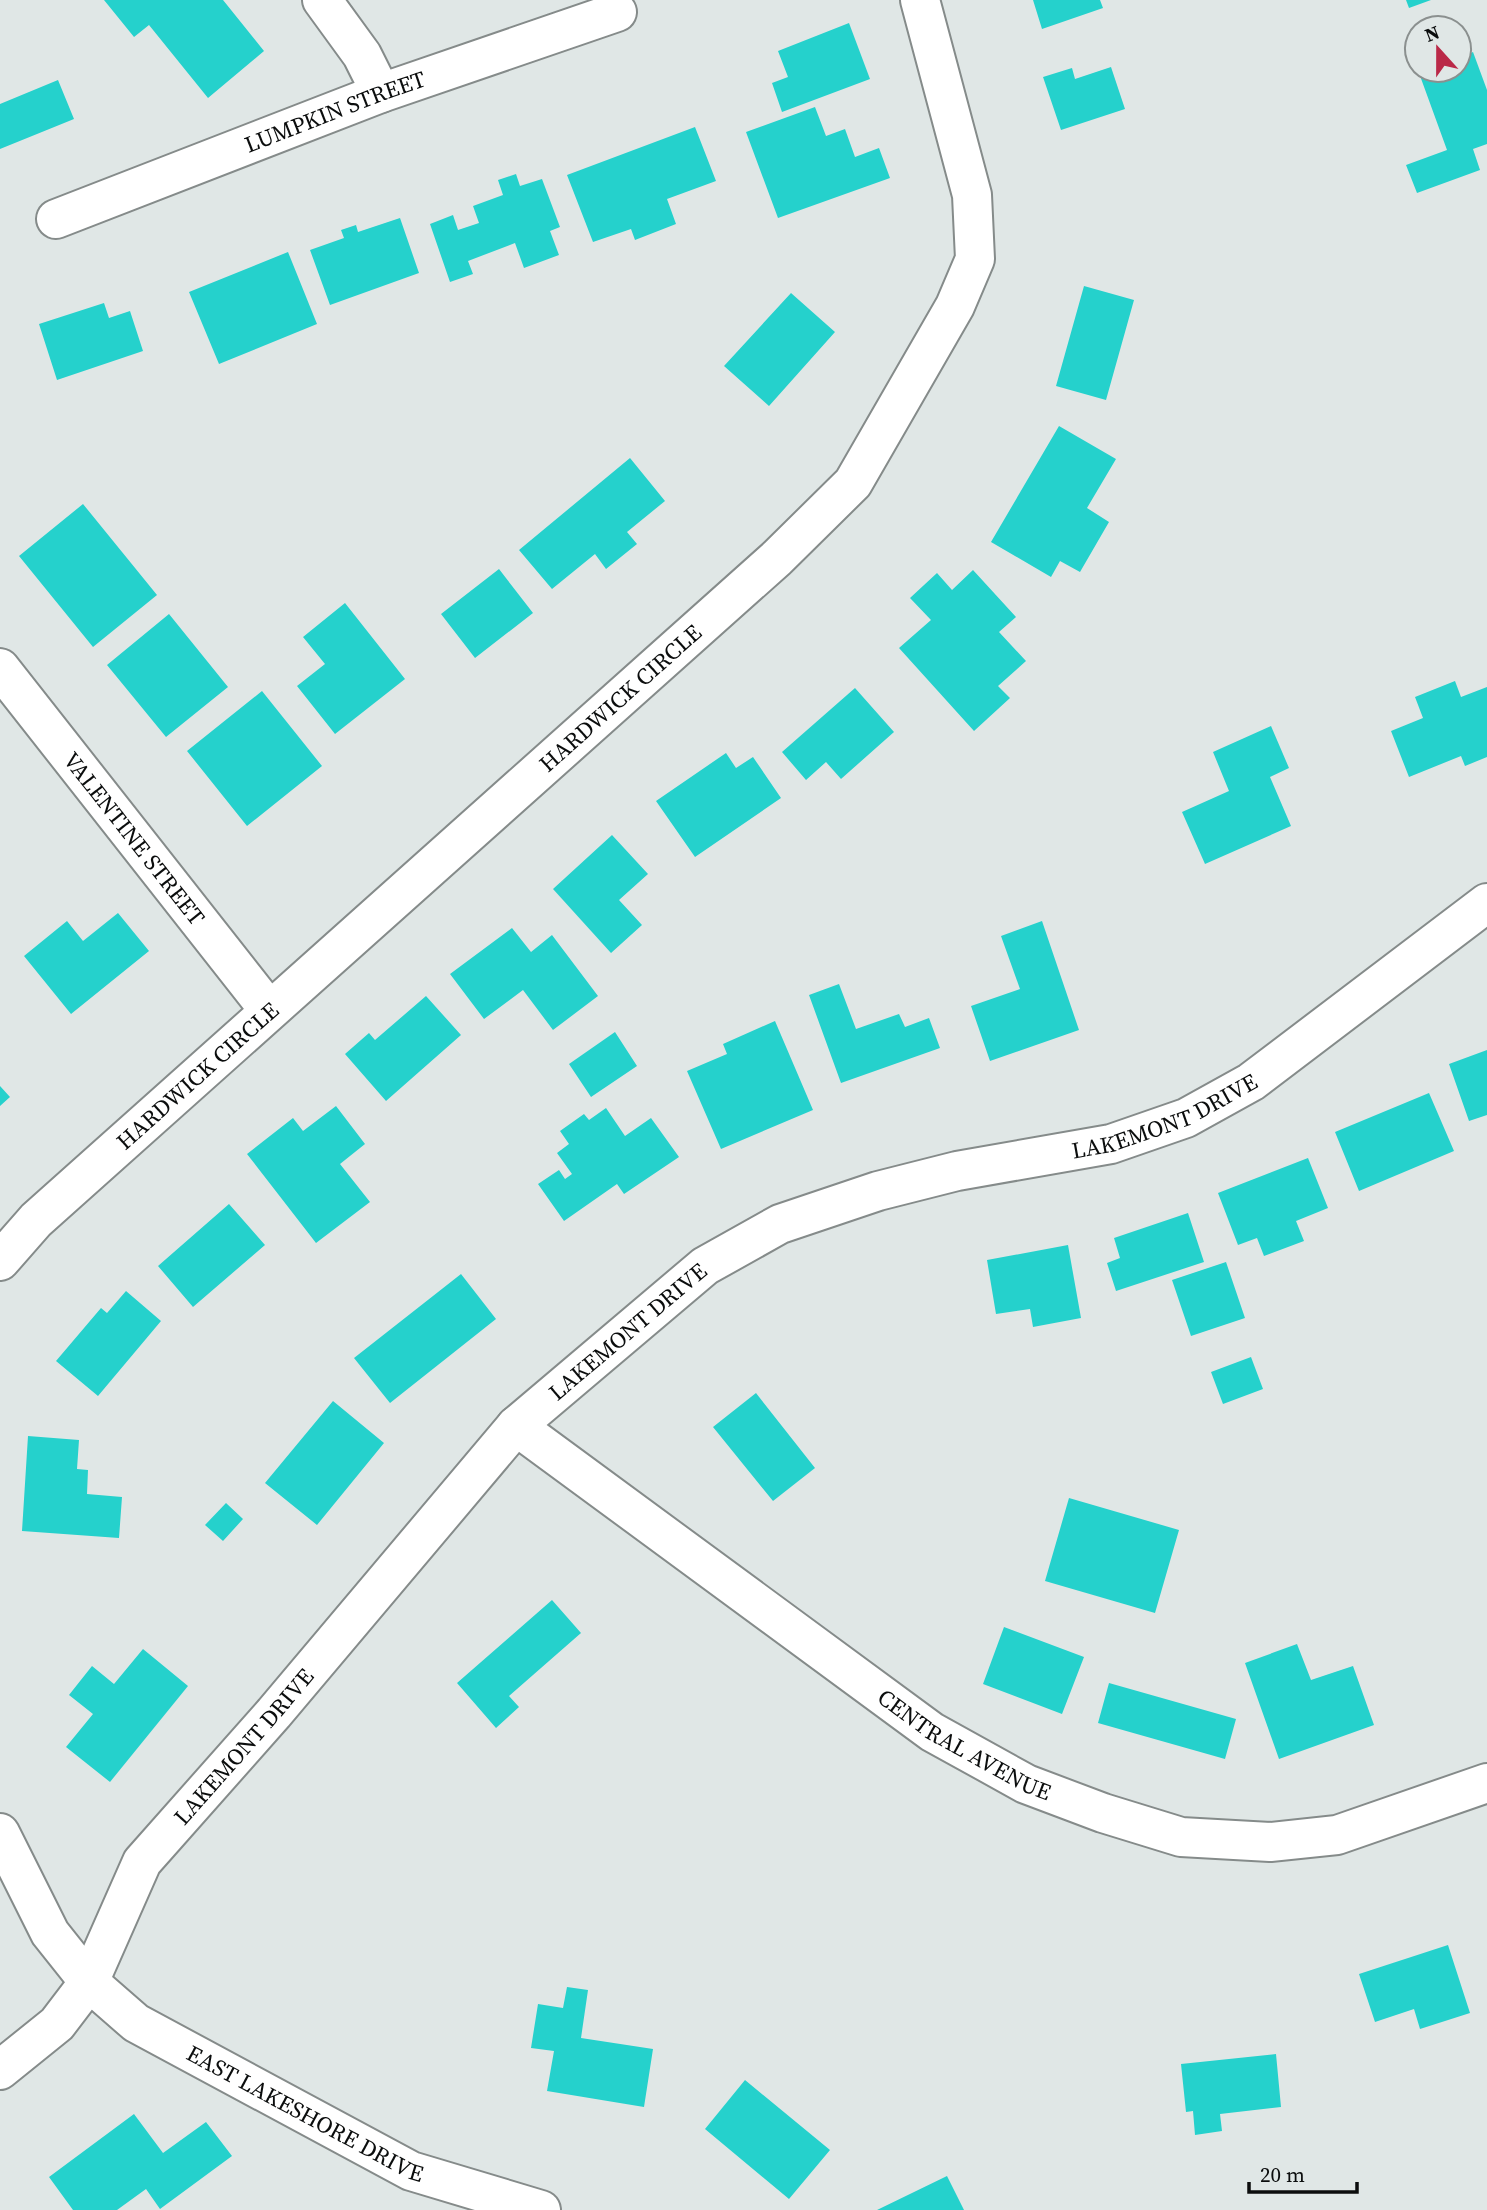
<svg xmlns="http://www.w3.org/2000/svg" width="1487" height="2210" viewBox="0 0 1487 2210" font-family="'Source Serif 4',serif">
  <style>
    .building { fill: #25d1cc }
    .lines { fill: none; stroke-linecap: round; stroke-linejoin: round }
    .street-casing { stroke: #858b8a; stroke-width: 42 }
    .street { stroke: #fff; stroke-width: 38 }
    .labels { text-anchor: middle; dominant-baseline: central; stroke-width: 7; stroke-linejoin: round; paint-order: stroke }
    .street-label { font-size: 23px; fill: #0b0d0d; stroke: #e0e7e6 }
  </style>
  <rect width="100%" height="100%" fill="#e0e7e6"/>
  <path class="building" d="M104,0H223L264,51L208,98L149,25L134,37Z
    M1033,0H1100L1103,8L1042,29Z
    M1406,0H1431L1409,8Z
    M849,23L870,79L782,112L772,83L788,77L778,51Z
    M1473,52L1487,90V144L1473,149L1480,170L1417,193L1406,165L1447,150L1419,73L1459,70V58Z
    M1111,67L1125,109L1061,130L1043,77L1072,68L1075,79Z
    M58,80L74,119L0,149V104Z
    M815,107L826,136L845,129L855,157L879,148L890,178L778,218L746,132Z
    M695,127L716,181L667,199L676,224L635,240L631,229L593,242L567,175Z
    M516,174L520,186L542,179L560,227L550,231L559,255L524,268L515,243L468,261L473,274L450,282L430,224L453,215L458,230L479,223L473,206L503,195L498,180Z
    M400,218L419,273L330,305L310,250L344,238L341,230L356,225L358,232Z
    M288,252L317,324L219,364L189,292Z
    M1084,286L1134,300L1106,400L1056,386Z
    M791,293L835,332L769,406L724,366Z
    M104,303L109,318L130,311L143,351L57,380L39,324Z
    M1059,426L1116,459L1087,508L1109,522L1080,572L1060,561L1051,577L991,542Z
    M630,458L665,501L627,532L637,544L606,569L595,554L552,589L519,550Z
    M83,504L157,595L93,647L19,556Z
    M499,569L533,613L475,658L441,614Z
    M973,570L1016,617L999,632L1026,661L998,686L1010,698L974,731L899,648L931,620L910,598L937,573L952,590Z
    M345,603L405,679L335,734L297,686L325,664L303,637Z
    M169,614L228,687L166,737L107,665Z
    M1455,681L1461,697L1487,687V757L1465,766L1461,756L1409,777L1391,731L1423,718L1415,697Z
    M855,688L894,732L841,779L826,762L806,780L782,752Z
    M262,691L322,766L247,826L187,751Z
    M1271,726L1289,768L1270,777L1291,826L1205,864L1182,812L1229,791L1213,752Z
    M726,753L736,768L753,757L781,798L695,857L656,801Z
    M612,835L648,874L619,900L642,925L611,953L553,889Z
    M118,913L149,951L71,1014L24,956L67,921L83,941Z
    M1042,921L1079,1030L990,1061L971,1006L1020,989L1001,936Z
    M512,928L531,952L552,935L598,996L553,1030L523,990L484,1019L450,974Z
    M839,984L856,1029L899,1014L905,1027L929,1018L940,1048L841,1083L809,995Z
    M426,996L461,1035L386,1101L345,1054L369,1033L375,1040Z
    M775,1021L813,1110L721,1149L687,1071L727,1054L723,1044Z
    M615,1032L637,1066L591,1097L569,1064Z
    M1487,1050V1115L1469,1121L1449,1064Z
    M0,1086L10,1097L0,1106Z
    M1429,1093L1454,1151L1359,1191L1335,1132Z
    M336,1106L365,1144L340,1164L370,1202L316,1243L247,1154L293,1118L303,1131Z
    M606,1108L625,1136L651,1118L679,1157L624,1194L617,1184L564,1221L538,1184L559,1170L565,1179L572,1174L557,1153L569,1144L560,1131L584,1114L589,1120Z
    M1308,1158L1328,1208L1296,1221L1304,1241L1264,1256L1257,1238L1238,1245L1218,1193Z
    M229,1204L265,1245L193,1307L158,1266Z
    M1188,1213L1204,1262L1116,1291L1107,1263L1120,1258L1114,1238Z
    M1068,1245L1081,1318L1033,1327L1030,1309L996,1314L987,1260Z
    M1226,1262L1245,1318L1191,1336L1172,1280Z
    M461,1274L496,1319L390,1403L354,1358Z
    M126,1291L161,1321L98,1396L56,1361L101,1308L107,1313Z
    M1251,1357L1263,1389L1223,1404L1211,1372Z
    M756,1393L815,1468L773,1501L713,1427Z
    M333,1401L384,1443L317,1525L265,1483Z
    M28,1436L79,1440L77,1469L88,1470L87,1494L122,1497L119,1538L22,1531Z
    M1069,1498L1179,1530L1155,1613L1045,1581Z
    M226,1503L243,1519L223,1541L205,1525Z
    M552,1600L581,1633L509,1696L519,1707L496,1728L457,1683Z
    M1004,1627L1084,1657L1062,1714L983,1684Z
    M1297,1644L1311,1680L1353,1666L1374,1725L1279,1759L1245,1663Z
    M143,1649L188,1686L110,1782L66,1747L93,1714L69,1695L92,1666L114,1684Z
    M1109,1683L1236,1719L1225,1759L1098,1723Z
    M1448,1945L1470,2013L1420,2029L1414,2009L1375,2022L1359,1974Z
    M567,1987L588,1990L581,2038L653,2049L644,2107L547,2091L554,2051L531,2048L538,2004L563,2008Z
    M1276,2054L1281,2107L1220,2114L1222,2131L1195,2135L1193,2111L1186,2112L1181,2064Z
    M745,2080L830,2150L789,2199L705,2129Z
    M134,2114L163,2153L206,2122L232,2156L160,2209L146,2189L117,2210H73L49,2177Z
    M947,2176L964,2210H877Z"/>
  <g class="lines">
    <g class="street-casing">
      <g id="street">
        <path d="M322,0L362,55L381,93"/>
        <path id="s1" d="M56,219L381,93L617,12"/>
        <path id="s2" d="M0,668L269,1010"/>
        <path id="s3" d="M0,1261L36,1220L777,558L853,483L955,306L975,259L972,195L920,0"/>
        <path id="s4" d="M516,1426L932,1732L1026,1784L1103,1813L1181,1837L1270,1842L1337,1835L1487,1783"/>
        <path id="s5" d="M0,1833L50,1933L89,1982L136,2023L411,2171L541,2210"/>
        <path id="s6" d="M0,2070L57,2024L89,1982L142,1862L274,1713L516,1426L705,1266L780,1224L878,1191L957,1171L1111,1144L1186,1118L1251,1082L1487,903"/>
      </g>
    </g>
    <use href="#street" class="street"/>
  </g>
  <g class="labels">
    <g class="street-label">
      <text stroke="none"><textPath href="#s1" startOffset="299">LUMPKIN STREET</textPath></text>
      <text stroke="none"><textPath href="#s3" startOffset="838">HARDWICK CIRCLE</textPath></text>
      <text stroke="none"><textPath href="#s2" startOffset="217">VALENTINE STREET</textPath></text>
      <text stroke="none"><textPath href="#s3" startOffset="271">HARDWICK CIRCLE</textPath></text>
      <text stroke="none"><textPath href="#s6" startOffset="1566">LAKEMONT DRIVE</textPath></text>
      <text stroke="none"><textPath href="#s6" startOffset="978">LAKEMONT DRIVE</textPath></text>
      <text stroke="none"><textPath href="#s4" startOffset="551">CENTRAL AVENUE</textPath></text>
      <text stroke="none"><textPath href="#s6" startOffset="411">LAKEMONT DRIVE</textPath></text>
      <text stroke="none"><textPath href="#s5" startOffset="429">EAST LAKESHORE DRIVE</textPath></text>
    </g>
  </g>
  <g transform="translate(1438 49) rotate(339)"><circle r="33" fill="#e0e7e6" stroke="#8b908f" stroke-width="2"/>
  <path d="M0-5L12 26L0 18L-12 26Z" fill="#ba2948"/>
  <text y="-10" font-size="19" font-weight="bold" text-anchor="middle" fill="#0b0d0d">N</text>
  </g>
  <path d="M1249 2182v10h108v-10" fill="none" stroke="#0b0d0d" stroke-width="3.5"/>
  <text x="1260" y="2182" font-size="21" fill="#0b0d0d" stroke="#e0e7e6" stroke-width="5" paint-order="stroke">20 m</text>
</svg>
